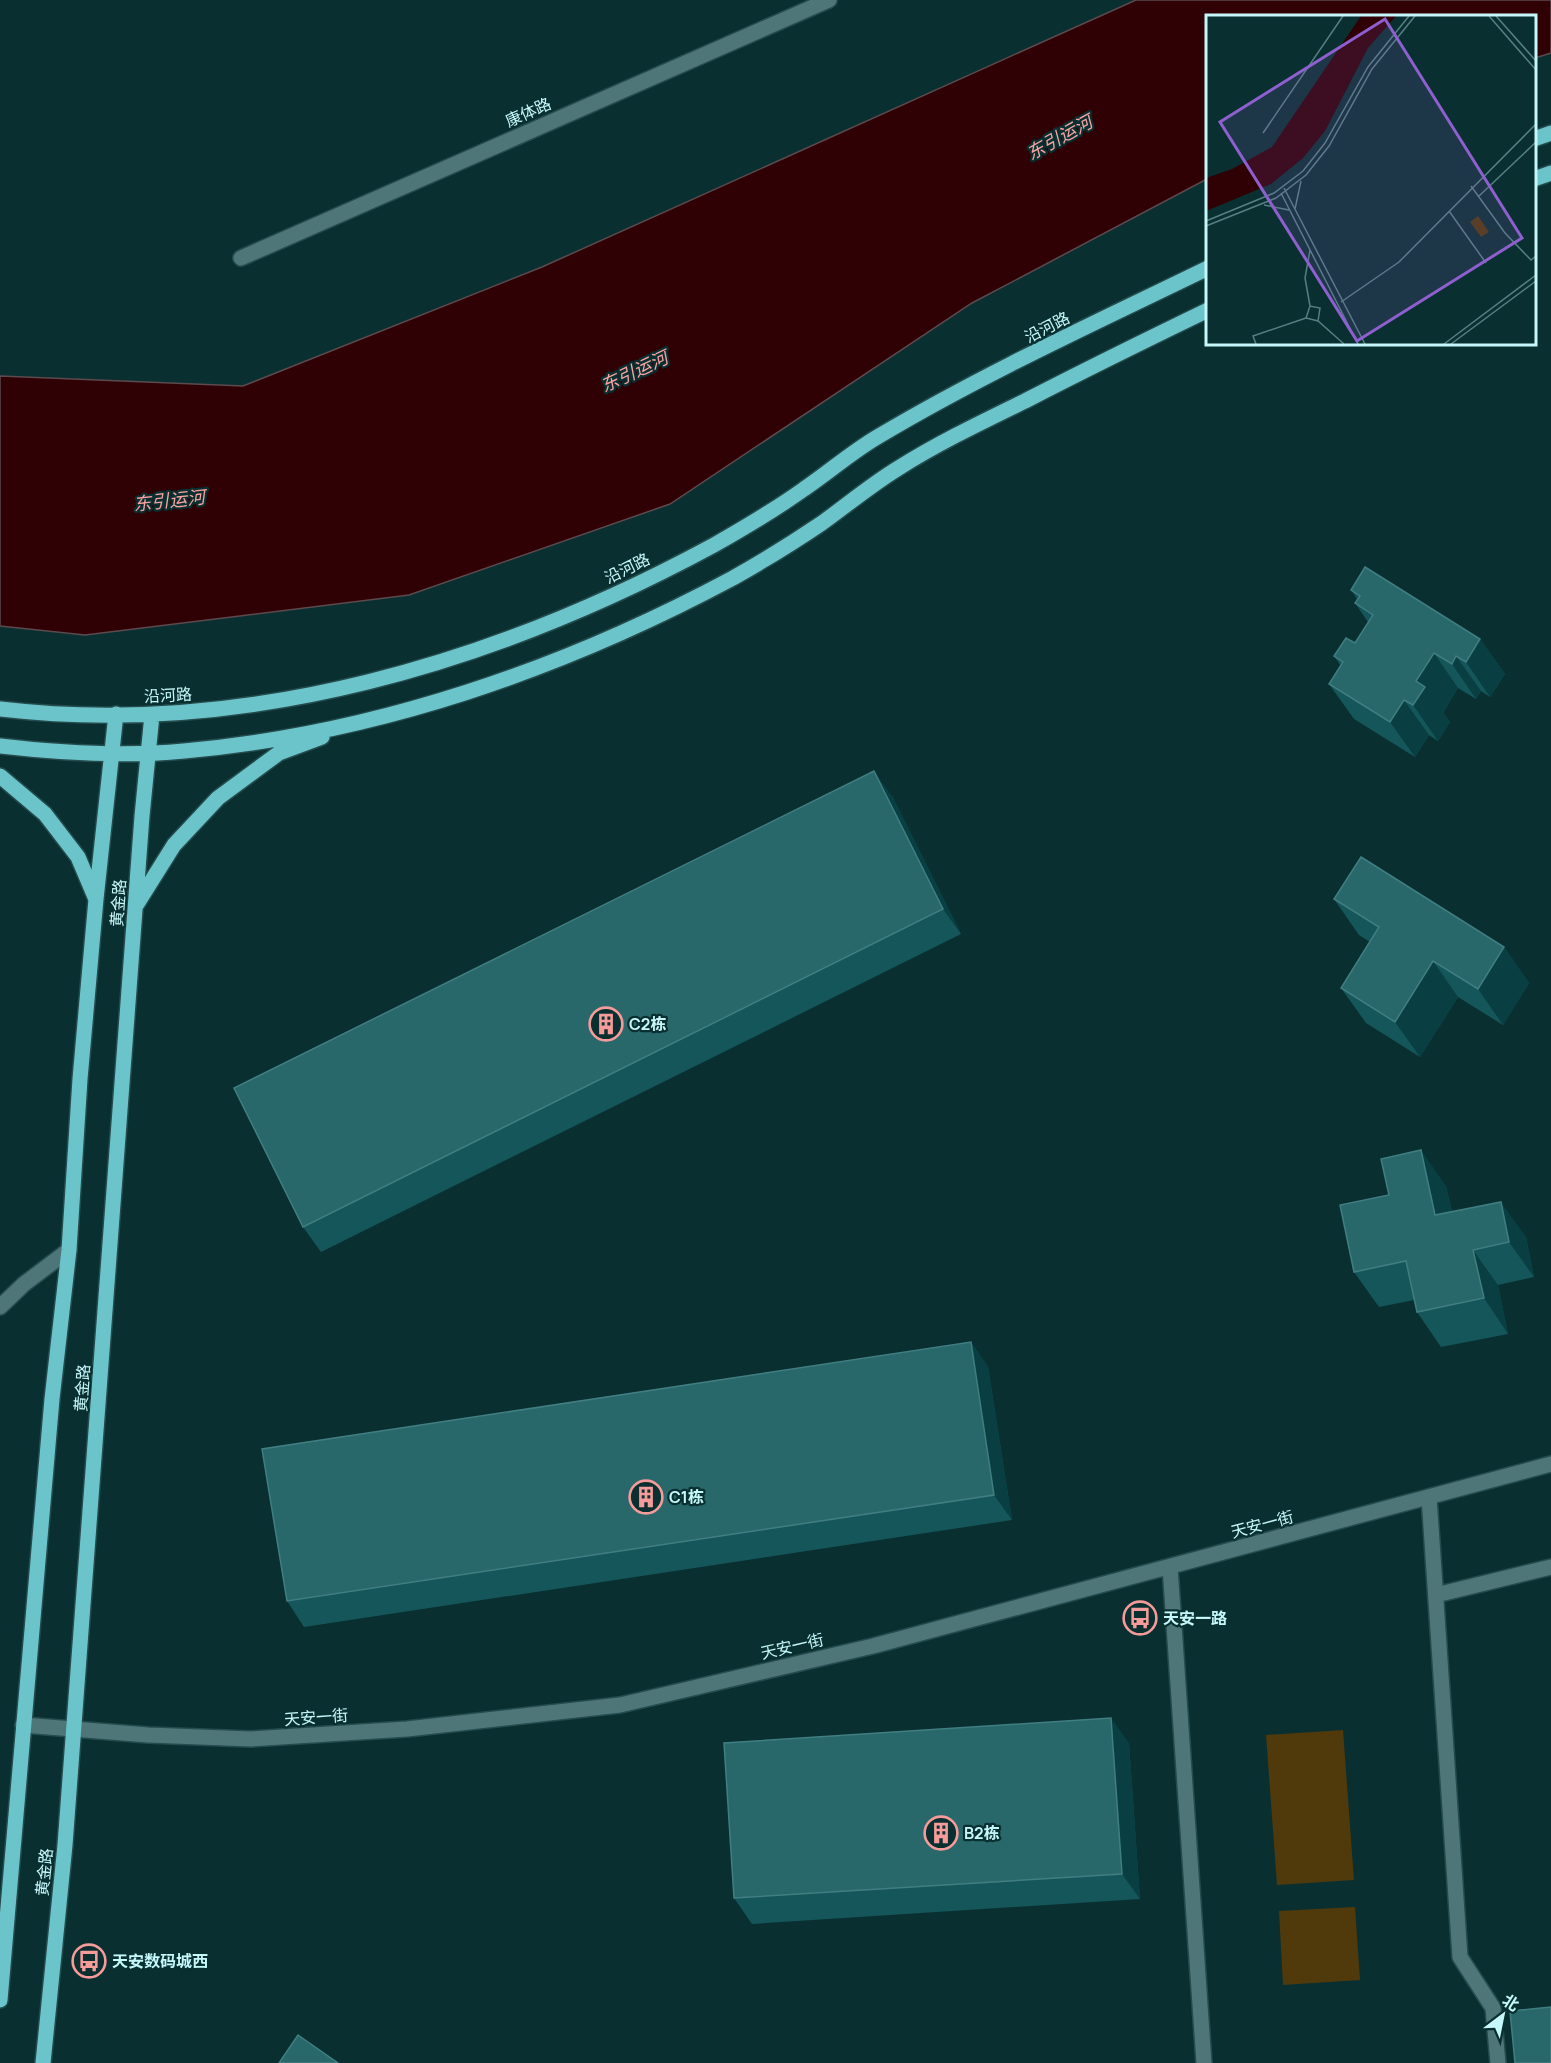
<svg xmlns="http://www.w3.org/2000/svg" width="1551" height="2063" viewBox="0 0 1551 2063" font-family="Manrope,'Noto Sans SC',sans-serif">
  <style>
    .green { fill: #503a0b }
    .water { fill: #2f0004; stroke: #5c4a4e; stroke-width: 1.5 }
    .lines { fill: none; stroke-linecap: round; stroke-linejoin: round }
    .minor-casing { stroke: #244b4d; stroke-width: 18 }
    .major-casing { stroke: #244b4d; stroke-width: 18 }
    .minor { stroke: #4e7679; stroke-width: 15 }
    .major { stroke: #6bc4ca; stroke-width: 15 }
    .wall { fill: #15565a }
    .shaded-wall { fill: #093f42 }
    .building { fill: #28686b; stroke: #417e82; stroke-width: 1.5 }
    .labels { text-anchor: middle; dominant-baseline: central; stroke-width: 4.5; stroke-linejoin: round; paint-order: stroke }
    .street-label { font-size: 16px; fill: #c6f8fb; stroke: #0a2f31 }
    .poi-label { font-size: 16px; font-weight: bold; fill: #c6f8fb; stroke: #0a2f31; text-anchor: start }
    .water-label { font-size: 18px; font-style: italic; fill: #fca3a1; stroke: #0a2f31 }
    .inset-road { fill: none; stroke: #557f82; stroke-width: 1.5 }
    .view { fill: #8e5fce; fill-opacity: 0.15; stroke: #8e5fce; stroke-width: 3 }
    .inset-edge { fill: none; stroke: #c6f8fb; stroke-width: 3 }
  </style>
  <rect width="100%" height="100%" fill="#0a2f31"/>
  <path class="green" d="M1343,1730L1354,1880L1277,1885L1266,1735Z
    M1355,1907L1360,1980L1283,1985L1279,1911Z"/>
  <path class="water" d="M1136,0H1551V53L1535,58L1534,16H1208L1207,179L972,303L670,504L409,595L85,635L0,626V376L243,386L542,267Z"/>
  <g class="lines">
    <g class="minor-casing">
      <path id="minor" d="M241,258L829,0
        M0,1307L24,1284L69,1250
        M1429,1497L1460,1957L1493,2008L1498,2063
        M1170,1567L1204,2063
        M1436,1595L1551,1567
        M23,1725L148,1735L251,1739L407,1729L620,1705L873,1646L1551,1464"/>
    </g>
    <g class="major-casing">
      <path id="major" d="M1534,139L1551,133
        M1534,179L1551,173
        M0,709C247,738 498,662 714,545C744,528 776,509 804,489C829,472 853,451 879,436C985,373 1097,322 1208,268
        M0,746C60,753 123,757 184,751C376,734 563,669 733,578C763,561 794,542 822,523C847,505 871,485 897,469C938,443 982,422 1025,401C1085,370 1146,340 1208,310
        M0,776L45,814L78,857L95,897
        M137,904L174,845L218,798L279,753L322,737
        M0,2000L52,1399L69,1250L80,1079L96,899L116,714
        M43,2063L65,1845L142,816L152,715"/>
    </g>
    <use href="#minor" class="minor"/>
    <use href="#major" class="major"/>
  </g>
  <path class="wall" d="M1351,590L1480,639L1505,674L1490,697L1481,691L1476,699L1458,688L1443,713L1450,722L1438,741L1429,735L1415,757L1354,719L1329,684L1341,666L1334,656L1355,643L1368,622L1355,603L1357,599Z
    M892,796L961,934L321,1252L303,1227Z
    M1334,899L1504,947L1529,983L1503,1025L1458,997L1420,1057L1366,1023L1341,988L1370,942L1359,935Z
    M1446,1186L1452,1212L1526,1237L1534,1277L1498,1285L1508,1334L1441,1347L1417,1312L1414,1300L1379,1307L1354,1272Z
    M971,1342L988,1367L1012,1520L304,1627L287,1601Z
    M1129,1743L1140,1899L752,1924L734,1898Z"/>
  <path class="shaded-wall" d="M1480,639L1505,674L1490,697L1466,662Z
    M1434,653L1458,688L1443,713L1450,722L1438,741L1413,705L1416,681Z
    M1456,656L1481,691L1476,699L1452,664Z
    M1404,700L1429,735L1415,757L1390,722Z
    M874,771L892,796L961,934L943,909Z
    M1504,947L1529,983L1503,1025L1478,989Z
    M1433,961L1458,997L1420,1057L1395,1022Z
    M1421,1150L1446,1186L1460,1250L1435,1215Z
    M1501,1202L1526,1237L1534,1277L1509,1242Z
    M1473,1250L1498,1285L1508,1334L1484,1298Z
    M971,1342L988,1367L1012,1520L994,1495Z
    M1111,1718L1129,1743L1140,1899L1122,1874Z"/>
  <path class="building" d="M1365,567L1480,639L1466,662L1456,656L1452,664L1434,653L1416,681L1425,687L1413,705L1404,700L1390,722L1329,684L1343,662L1334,656L1346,638L1355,643L1373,615L1355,603L1360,596L1351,590Z
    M874,771L943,909L303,1227L234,1088Z
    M1361,857L1504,947L1478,989L1433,961L1395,1022L1341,988L1379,927L1334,899Z
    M1421,1150L1435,1215L1501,1202L1509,1242L1473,1250L1484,1298L1417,1312L1406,1261L1354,1272L1340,1205L1389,1195L1381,1159Z
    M971,1342L994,1495L287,1601L262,1449Z
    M1111,1718L1122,1874L734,1898L724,1743Z
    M1551,2007V2063H1515L1510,2011Z
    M298,2035L338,2063H279Z"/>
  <defs>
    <g id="building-ring" transform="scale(1.725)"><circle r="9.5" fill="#0a2f31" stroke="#f59b99" stroke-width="1.5"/><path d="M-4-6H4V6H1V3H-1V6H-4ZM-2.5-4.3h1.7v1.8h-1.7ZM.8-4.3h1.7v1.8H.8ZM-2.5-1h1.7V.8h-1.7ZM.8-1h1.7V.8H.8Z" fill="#f59b99"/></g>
    <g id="bus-ring" transform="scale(1.725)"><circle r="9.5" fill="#0a2f31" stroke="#f59b99" stroke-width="1.5"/><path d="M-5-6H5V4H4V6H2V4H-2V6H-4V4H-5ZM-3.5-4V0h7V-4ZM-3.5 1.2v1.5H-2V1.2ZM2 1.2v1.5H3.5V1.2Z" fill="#f59b99"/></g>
  </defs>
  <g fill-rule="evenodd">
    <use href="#building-ring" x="606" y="1024"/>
    <use href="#building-ring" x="646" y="1497"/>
    <use href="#bus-ring" x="1140" y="1618"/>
    <use href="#building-ring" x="941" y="1833"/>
    <use href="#bus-ring" x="89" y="1961"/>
  </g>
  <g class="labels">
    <g class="street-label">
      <text transform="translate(528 112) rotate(-24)">康体路</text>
      <text transform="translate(1047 327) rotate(-27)">沿河路</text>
      <text transform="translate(627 568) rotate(-26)">沿河路</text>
      <text transform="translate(168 695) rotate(-3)">沿河路</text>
      <text transform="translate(118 903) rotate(-86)">黄金路</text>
      <text transform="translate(82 1388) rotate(-86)">黄金路</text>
      <text transform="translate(1262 1524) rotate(-15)">天安一街</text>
      <text transform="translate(792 1646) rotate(-13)">天安一街</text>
      <text transform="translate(316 1717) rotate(-4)">天安一街</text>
      <text transform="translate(44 1872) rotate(-84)">黄金路</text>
    </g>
    <g class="poi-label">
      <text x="629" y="1024">C2栋</text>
      <text x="669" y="1497">C1栋</text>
      <text x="1163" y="1618">天安一路</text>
      <text x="964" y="1833">B2栋</text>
      <text x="112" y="1961">天安数码城西</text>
    </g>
    <g class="water-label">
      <text transform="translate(1059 137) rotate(-29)">东引运河</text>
      <text transform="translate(634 371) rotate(-25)">东引运河</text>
      <text transform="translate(169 500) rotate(-6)">东引运河</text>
    </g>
  </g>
  <g transform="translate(1206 15)">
    <rect width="330" height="330" fill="#0a2f31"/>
    <path d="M272,201L283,217L275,222L264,207Z" fill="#503a0b"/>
    <path d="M155,1H190L162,33L119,116L97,143L65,169L0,196V163L26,154L66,132Z" fill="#2f0004"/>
    <path class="inset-road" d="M283,1L330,55M290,1L330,46M57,118L137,1M265,171L299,218L325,245L330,241M78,173L159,329M75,178L152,329M273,181L330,127M58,190L83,195M89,194L95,166M243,196L280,248M0,206L68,178L97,156L119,128L162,52L203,1M0,211L70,183L100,160L123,131L166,54L209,1M135,287L193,247L330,109M104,291L99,263L104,235M112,306L114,293L104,291L100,303L112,306L138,329M50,329L47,321L100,303M238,329L330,260M245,329L330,266"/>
    <path class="view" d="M179,4L316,223L151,326L14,107Z"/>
    <rect width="330" height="330" class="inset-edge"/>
  </g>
  <g transform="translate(1503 2015) rotate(32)" stroke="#0a2f31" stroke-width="4.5" paint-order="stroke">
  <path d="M0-4.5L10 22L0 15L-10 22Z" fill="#c6f8fb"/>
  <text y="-9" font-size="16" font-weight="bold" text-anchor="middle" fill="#c6f8fb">北</text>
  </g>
</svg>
